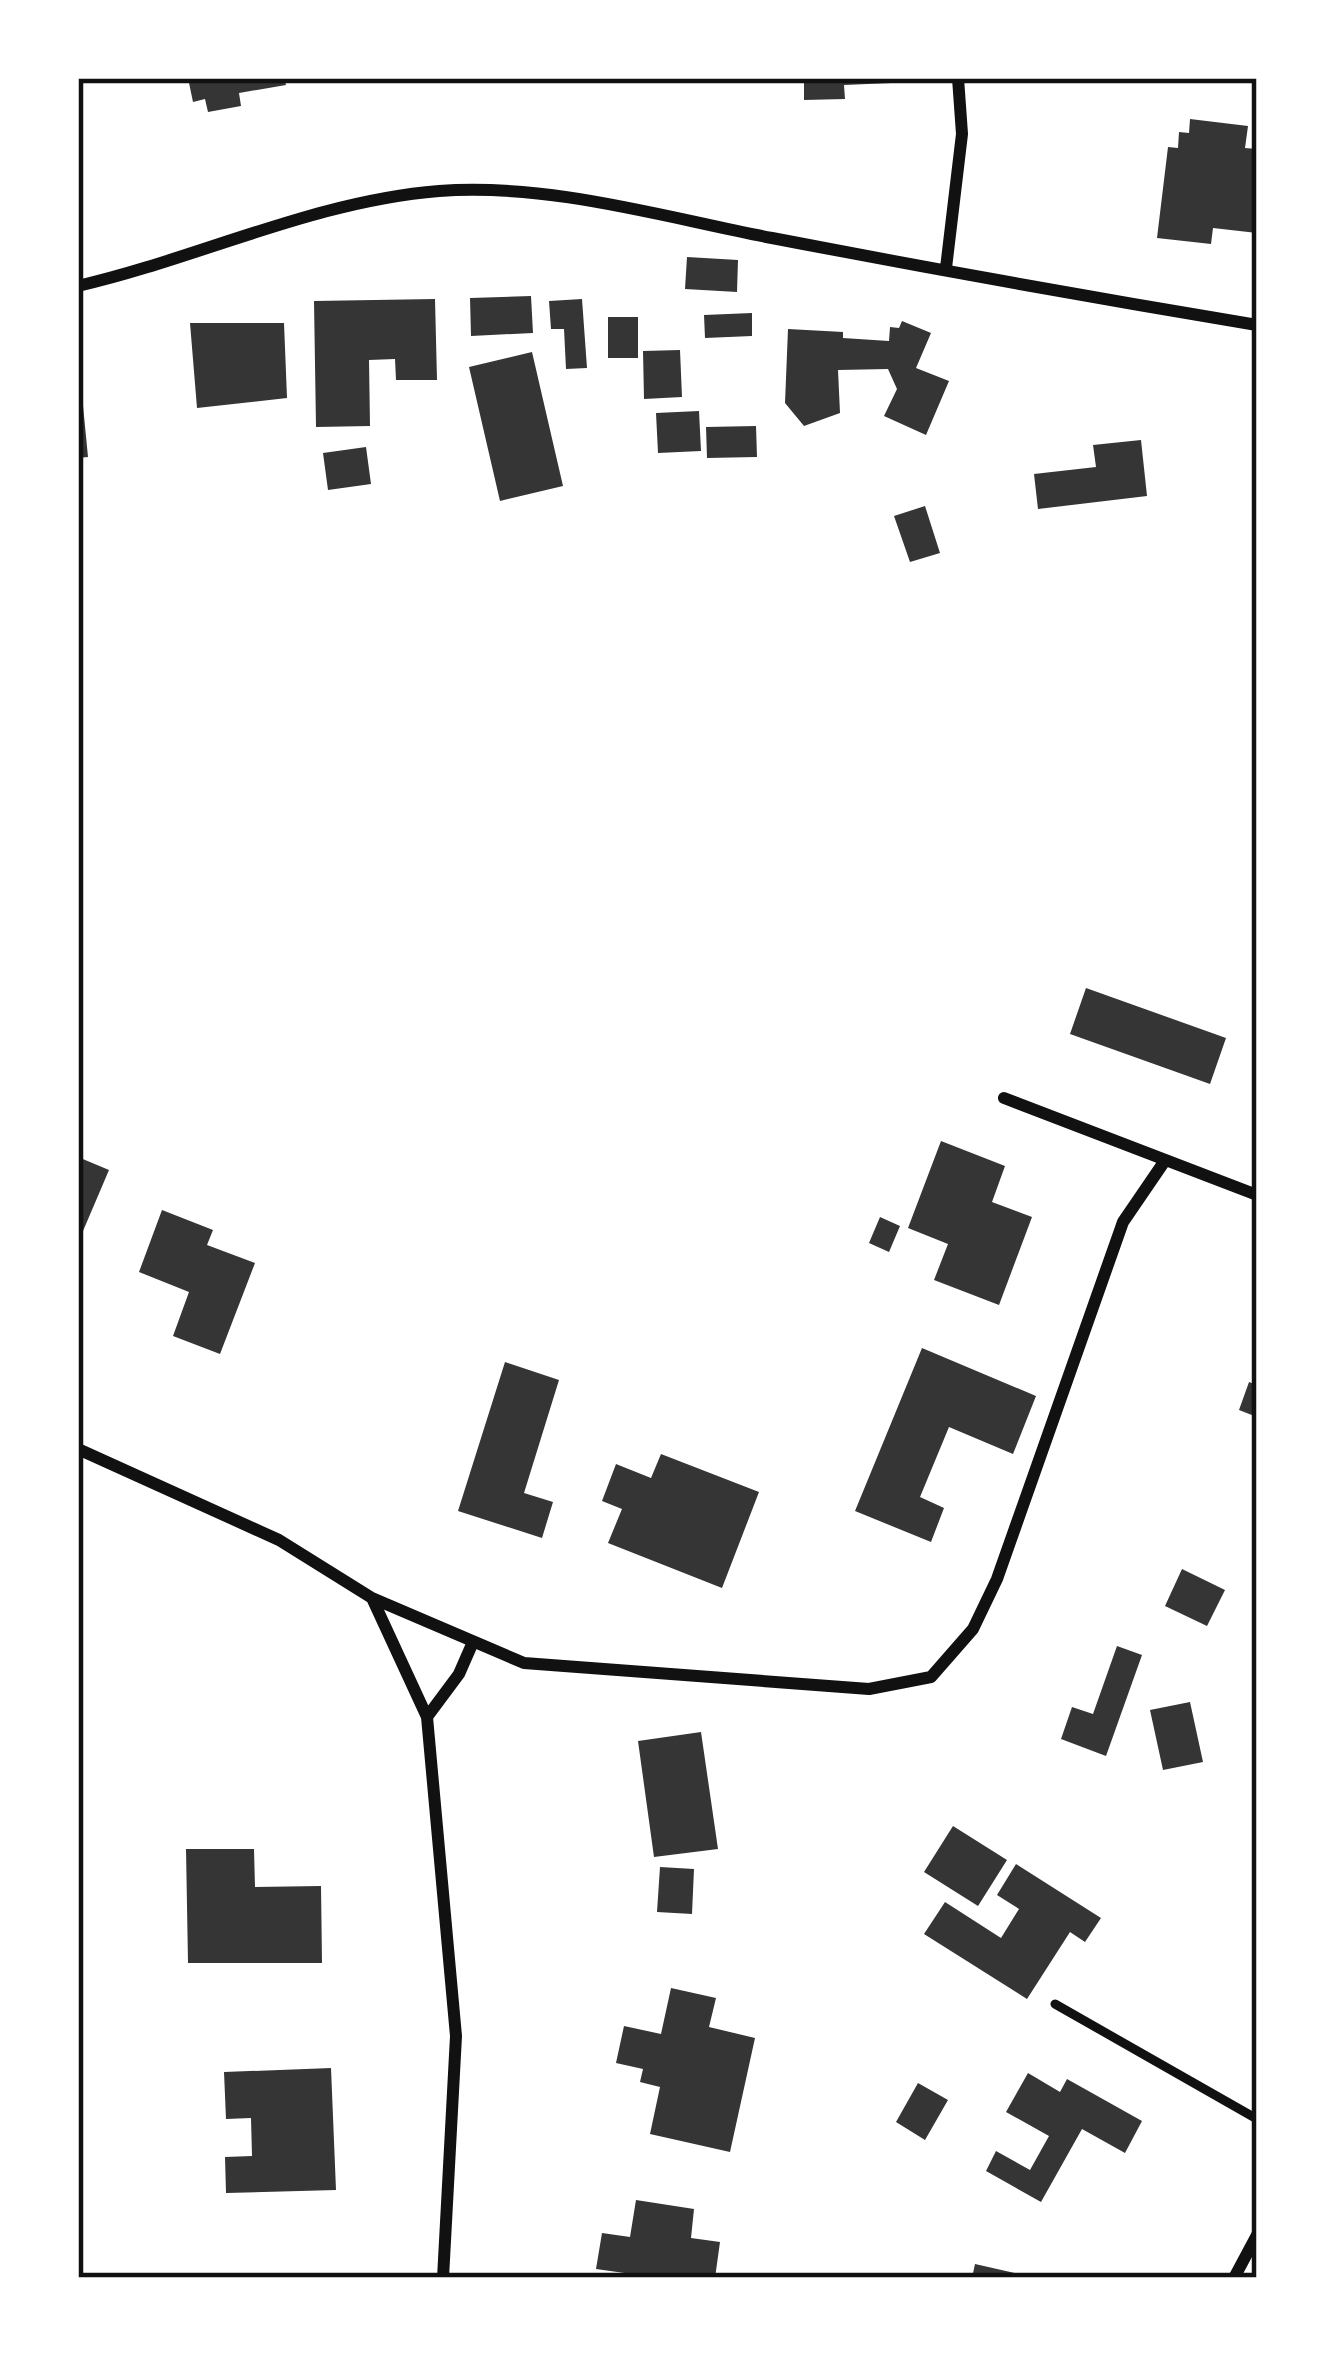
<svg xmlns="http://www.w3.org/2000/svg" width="1335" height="2356" viewBox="0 0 1335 2356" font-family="Bitter,serif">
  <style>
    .building { fill: #353535 }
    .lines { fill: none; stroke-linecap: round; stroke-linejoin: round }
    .service { stroke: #111; stroke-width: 9 }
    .minor { stroke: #111; stroke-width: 12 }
    .neatline { fill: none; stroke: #111; stroke-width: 4.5 }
  </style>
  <rect width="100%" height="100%" fill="#fff"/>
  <path class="building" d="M188,78H284L286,85L239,93L241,106L208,112L205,99L193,102Z
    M804,78H915V82L844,85L845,99L804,100Z
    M1190,119L1248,126L1245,148L1257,149V233L1213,228L1211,244L1157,238L1168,147L1178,148L1179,132L1189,133Z
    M687,257L738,260L737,292L685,289Z
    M531,296L533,333L471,336L470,298Z
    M435,299L437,380H396L395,359L369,360L370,426L316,427L314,301Z
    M582,299L587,368L566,369L564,329H551L549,301Z
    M752,313V336L705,338L704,315Z
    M608,317H638V358H608Z
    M902,321L931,333L916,368L949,381L926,435L884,416L897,389L888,369L838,370L840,413L804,426L785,403L788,329L843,332V338L889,341L890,327L899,328Z
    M190,323H284L287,398L197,408Z
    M680,350L682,397L644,399L643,351Z
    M532,352L563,486L500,501L469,367Z
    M81,385L88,457L78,458V386Z
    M699,411L701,451L658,453L656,413Z
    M756,426L757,457L707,458L706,427Z
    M1141,440L1147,496L1038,509L1034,474L1096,467L1093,445Z
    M366,447L371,484L328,490L323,453Z
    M925,506L940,553L910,562L894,516Z
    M1086,988L1226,1038L1210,1084L1070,1034Z
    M941,1141L1005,1166L992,1202L1032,1217L999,1305L934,1280L948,1244L908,1228Z
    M78,1157L109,1170L83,1231L78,1228Z
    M162,1210L213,1230L207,1245L255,1263L220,1354L173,1336L189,1292L139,1272Z
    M880,1217L900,1226L889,1252L869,1243Z
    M922,1348L1036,1396L1013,1454L949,1427L920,1497L944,1508L931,1542L855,1511Z
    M505,1362L559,1380L524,1493L553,1502L542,1538L458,1511Z
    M1249,1382L1257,1385V1417L1239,1410Z
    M661,1454L759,1492L722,1588L608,1543L622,1509L602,1501L616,1464L651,1478Z
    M1182,1569L1225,1590L1207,1626L1165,1606Z
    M1117,1646L1142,1655L1106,1756L1061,1739L1072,1707L1093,1714Z
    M1190,1702L1203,1762L1163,1770L1150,1710Z
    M701,1732L718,1849L654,1857L638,1741Z
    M953,1826L1007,1860L978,1906L924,1872Z
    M186,1849H254L255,1887L321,1886L322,1963H188Z
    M1016,1864L1101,1918L1085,1942L1070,1932L1027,1999L924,1934L945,1902L1001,1938L1019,1909L997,1895Z
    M660,1867L694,1869L692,1914L657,1912Z
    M671,1988L716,1998L709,2027L755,2038L730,2152L650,2134L660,2087L640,2082L643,2069L616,2063L624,2026L661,2034Z
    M331,2068L336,2190L226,2193L225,2157L252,2156L251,2118L226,2119L224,2072Z
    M1028,2073L1060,2092L1067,2079L1142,2121L1125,2153L1082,2129L1041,2202L986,2171L996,2151L1030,2170L1049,2136L1006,2112Z
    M918,2083L948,2100L925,2140L896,2122Z
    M636,2200L694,2209L691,2238L720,2242L715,2278H660L596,2269L602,2233L630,2237Z
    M975,2264L1028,2276V2278H972Z"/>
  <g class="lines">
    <path class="service" d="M1055,2004L1257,2119"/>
    <path class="minor" d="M946,268L962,134L958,78
      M78,286C199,258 314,201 439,191C551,183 663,217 772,238C933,269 1095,298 1257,325
      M1004,1098L1257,1195
      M78,1449L279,1540L372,1598L524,1663L869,1689L931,1677L973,1629L997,1579L1123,1222L1164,1162
      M372,1598L427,1717L456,2036L443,2278
      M427,1717L459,1674L473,1642
      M1234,2278L1257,2235"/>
  </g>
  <rect width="1335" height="2356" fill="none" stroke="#ffffff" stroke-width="162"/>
  <rect x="81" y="81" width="1173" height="2194" class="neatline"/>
</svg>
